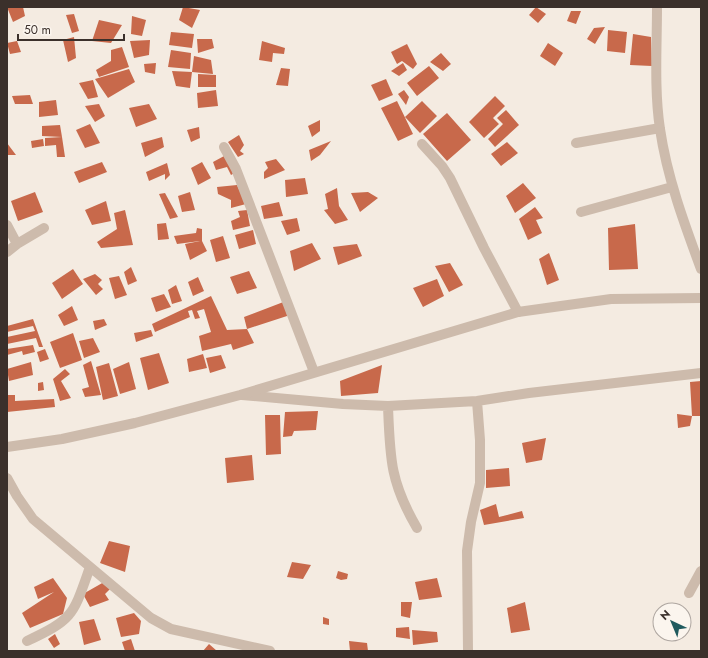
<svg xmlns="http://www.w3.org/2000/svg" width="708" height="658" viewBox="0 0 708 658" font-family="Jost,sans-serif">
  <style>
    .building { fill: #c8694b }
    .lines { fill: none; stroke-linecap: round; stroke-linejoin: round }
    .minor { stroke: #cdbbac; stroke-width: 10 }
    .tertiary { stroke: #cdbbac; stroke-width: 10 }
  </style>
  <rect width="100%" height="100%" fill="#f4ebe1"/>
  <path class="building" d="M7,7H23L25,16L13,22Z
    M183,7L200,10L192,28L179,20Z
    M536,7L546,14L538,23L529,15Z
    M571,11H581L576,24L567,21Z
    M74,14L79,31L72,33L66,15Z
    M132,16L146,20L142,36L131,34Z
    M99,20L122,25L111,43L92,41Z
    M605,27L595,44L587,39L594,28Z
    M608,30L627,32L625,53L607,51Z
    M171,32L194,34L192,48L169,45Z
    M633,34L651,37L652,66L630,65Z
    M74,37L76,58L68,62L63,40Z
    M197,39H212L214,48L198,53Z
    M150,40L149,55L134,58L130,41Z
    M17,41L21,52L10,54L7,43Z
    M262,41L285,48L284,54L273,53L272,62L259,60Z
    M548,43L563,53L555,66L540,56Z
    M407,44L417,64L413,69L402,61L397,64L391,52Z
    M122,47L129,67L99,77L96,70L111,61V50Z
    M171,50L191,53L190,69L168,67Z
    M441,53L451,64L443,71L430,62Z
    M194,56L211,60L213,74L192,72Z
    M156,63L155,74L145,72L144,64Z
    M403,63L407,70L399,76L391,71Z
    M429,66L439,78L417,96L407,83Z
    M281,68L290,69L288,86L276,85Z
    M129,69L135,82L108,98L95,79Z
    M172,71L192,72L190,88L176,86Z
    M198,74L216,75V87H198Z
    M386,79L393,95L379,101L371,85Z
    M93,80L98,97L88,99L79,83Z
    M216,90L218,106L198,108L197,93Z
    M404,90L409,97L406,105L398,94Z
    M30,95L33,104H15L12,96Z
    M495,96L505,106L493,118L499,124L484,138L469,122Z
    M56,100L58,115L39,117V102Z
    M397,101L413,134L398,141L381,108Z
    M422,101L437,116L420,133L405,117Z
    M99,104L105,116L95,122L85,106Z
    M149,104L157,119L136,127L129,108Z
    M506,110L519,125L495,147L488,139L503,124L497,118Z
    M447,113L471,140L447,161L423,134Z
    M320,120V131L312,137L308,126Z
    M90,124L100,143L85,148L76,130Z
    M60,125L62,137L42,136V126Z
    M199,127L200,138L191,142L187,130Z
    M239,135L244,145L240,151L244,154L238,157L228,142Z
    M62,137L65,157H57L56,145L45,146V138Z
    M162,137L164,147L145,157L141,143Z
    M43,139L44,146L32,148L31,141Z
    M331,141L320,155L311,161L309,150Z
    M507,142L518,153L501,166L491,154Z
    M7,143L16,155H7Z
    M226,155L236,172L231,175L227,167L216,170L213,162Z
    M276,159L285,170L264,179V172L268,168L265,162Z
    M102,162L107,172L79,183L74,172Z
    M202,162L211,178L198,185L191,168Z
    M167,163L170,175L165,180V174L149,181L146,172Z
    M305,178L308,194L286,197L285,180Z
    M523,183L536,198L515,213L506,196Z
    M237,185L246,204L231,208V200L218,194L217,187Z
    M337,188L339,206L348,220L335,224L324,210L328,209L325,194Z
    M35,192L43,212L18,221L11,201Z
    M190,192L195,210L182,212L178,196Z
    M368,192L378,198L360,212L351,193Z
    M165,193L178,217L170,219L159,194Z
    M106,201L111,221L92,225L85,210Z
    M279,202L283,216L264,219L261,206Z
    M535,207L543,218L536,220L542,233L528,240L519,219Z
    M125,210L133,245L101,248L97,242L117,229L114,213Z
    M247,210L250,226L233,230L231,221L240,217L238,211Z
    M297,218L300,231L287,235L281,221Z
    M166,223L169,239L158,240L157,224Z
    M635,224L638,269L609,270L608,228Z
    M197,228L202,229V241L207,251L190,260L185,244L200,241L177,244L174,236L196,233Z
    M253,230L256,244L239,249L235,235Z
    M223,236L230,258L216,262L210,240Z
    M312,243L321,259L294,271L290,251Z
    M357,244L362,256L338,265L333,247Z
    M549,253L559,280L547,285L539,259Z
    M450,263L463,285L449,292L435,266Z
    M131,267L137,281L128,285L124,272Z
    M73,269L83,284L62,299L52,283Z
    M249,271L257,288L237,294L230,277Z
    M95,274L102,280L98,284L103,289L96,295L83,279Z
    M119,276L127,295L115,299L109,278Z
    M198,277L204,291L193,296L188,282Z
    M437,279L444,296L423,307L413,288Z
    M176,285L182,301L172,304L168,290Z
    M164,294L171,307L156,312L151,298Z
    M211,296L227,330L247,329L254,343L233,350L231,344L202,351L199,336L211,332L204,309L197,311L200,318L195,319L192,310L188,311L190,317L155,332L152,324Z
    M286,301L287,316L247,329L244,317Z
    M72,306L78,320L64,326L58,315Z
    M33,319L43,347H39L36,338L7,344V337L35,331L33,326L7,332V326Z
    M104,319L107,325L95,330L93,321Z
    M151,330L153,336L136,342L134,333Z
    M73,333L82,360L60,368L50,342Z
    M93,338L100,352L84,358L79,341Z
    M33,345L35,352L23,355L22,351L7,355V349Z
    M45,349L49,359L40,362L37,352Z
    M159,353L169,383L148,390L140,358Z
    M203,354L207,368L189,372L187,359Z
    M221,355L226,368L210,373L206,358Z
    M91,361L101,395L85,397L82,389L89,387L83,365Z
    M31,362L33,375L9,381L7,369Z
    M129,362L136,389L120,394L113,369Z
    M109,363L118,396L103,400L96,367Z
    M382,365L378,393L341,396L340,381Z
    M65,369L70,374L61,381L71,398L60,401L53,379Z
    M701,381V416H692L690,382Z
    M43,382L44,390L38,391V383Z
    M7,395H15V401L54,399L55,407L7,412Z
    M318,411L316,430L294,431L292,436L283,437L285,412Z
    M677,414L692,416L690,426L678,428Z
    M265,415H280L281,454L266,455Z
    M546,438L542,460L526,463L522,443Z
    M252,455L254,480L227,483L225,458Z
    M509,468L510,486L486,488V470Z
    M496,504L499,517L522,511L524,518L484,525L480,510Z
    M109,541L130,546L125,572L100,563Z
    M292,562L311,565L303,579L287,577Z
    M338,571L348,574L347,579L341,580L336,578Z
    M53,578L67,598L63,614L30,628L22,613L54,592L38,599L34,587Z
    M437,578L442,597L419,600L415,582Z
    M104,582L111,588L105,594L109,600L90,607L83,594Z
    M401,602H412L410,618L401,616Z
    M525,602L530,630L511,633L507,608Z
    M134,613L141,621L139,634L121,637L116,618Z
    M323,617L329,619V625L323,624Z
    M94,619L101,640L84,645L79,622Z
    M409,627L410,639L396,637V628Z
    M412,630L437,632L438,642L413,645Z
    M55,634L60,644L54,648L48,639Z
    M131,639L135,651H125L122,642Z
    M349,641L367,643L368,651H350Z
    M209,644L217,651H203Z"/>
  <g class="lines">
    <path class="minor" d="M657,7C657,47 654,89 660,129C667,177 684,223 701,269
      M576,143L660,128
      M422,144L442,166L450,178L484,248L518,312
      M224,147L236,169L314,372
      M581,212L672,187
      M7,225L17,244
      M7,252L17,244L44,228
      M242,395L343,404L388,406L477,401L529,393L701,373
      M388,406C390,458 390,482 417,528
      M7,478L17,496L33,519L151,618L171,629L270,651
      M689,593L701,571
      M27,641C74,619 73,615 90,567
      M468,651L467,551L471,522L480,483V440L477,401"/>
    <path class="tertiary" d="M7,447L62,439L135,423L240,395L518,312L611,299L701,298"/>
  </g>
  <rect width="708" height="658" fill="none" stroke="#3b302b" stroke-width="16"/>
  <g transform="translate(672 622) rotate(316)"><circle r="19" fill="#fbf5ee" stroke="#aea6a0"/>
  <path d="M0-3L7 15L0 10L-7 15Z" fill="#1f5a5e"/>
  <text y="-6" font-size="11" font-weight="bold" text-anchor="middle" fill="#3b302b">N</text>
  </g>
  <path d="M18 34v6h106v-6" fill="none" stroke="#3b302b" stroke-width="2"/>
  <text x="24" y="34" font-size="12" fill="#3b302b" stroke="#fbf5ee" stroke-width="3" paint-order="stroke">50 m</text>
</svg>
